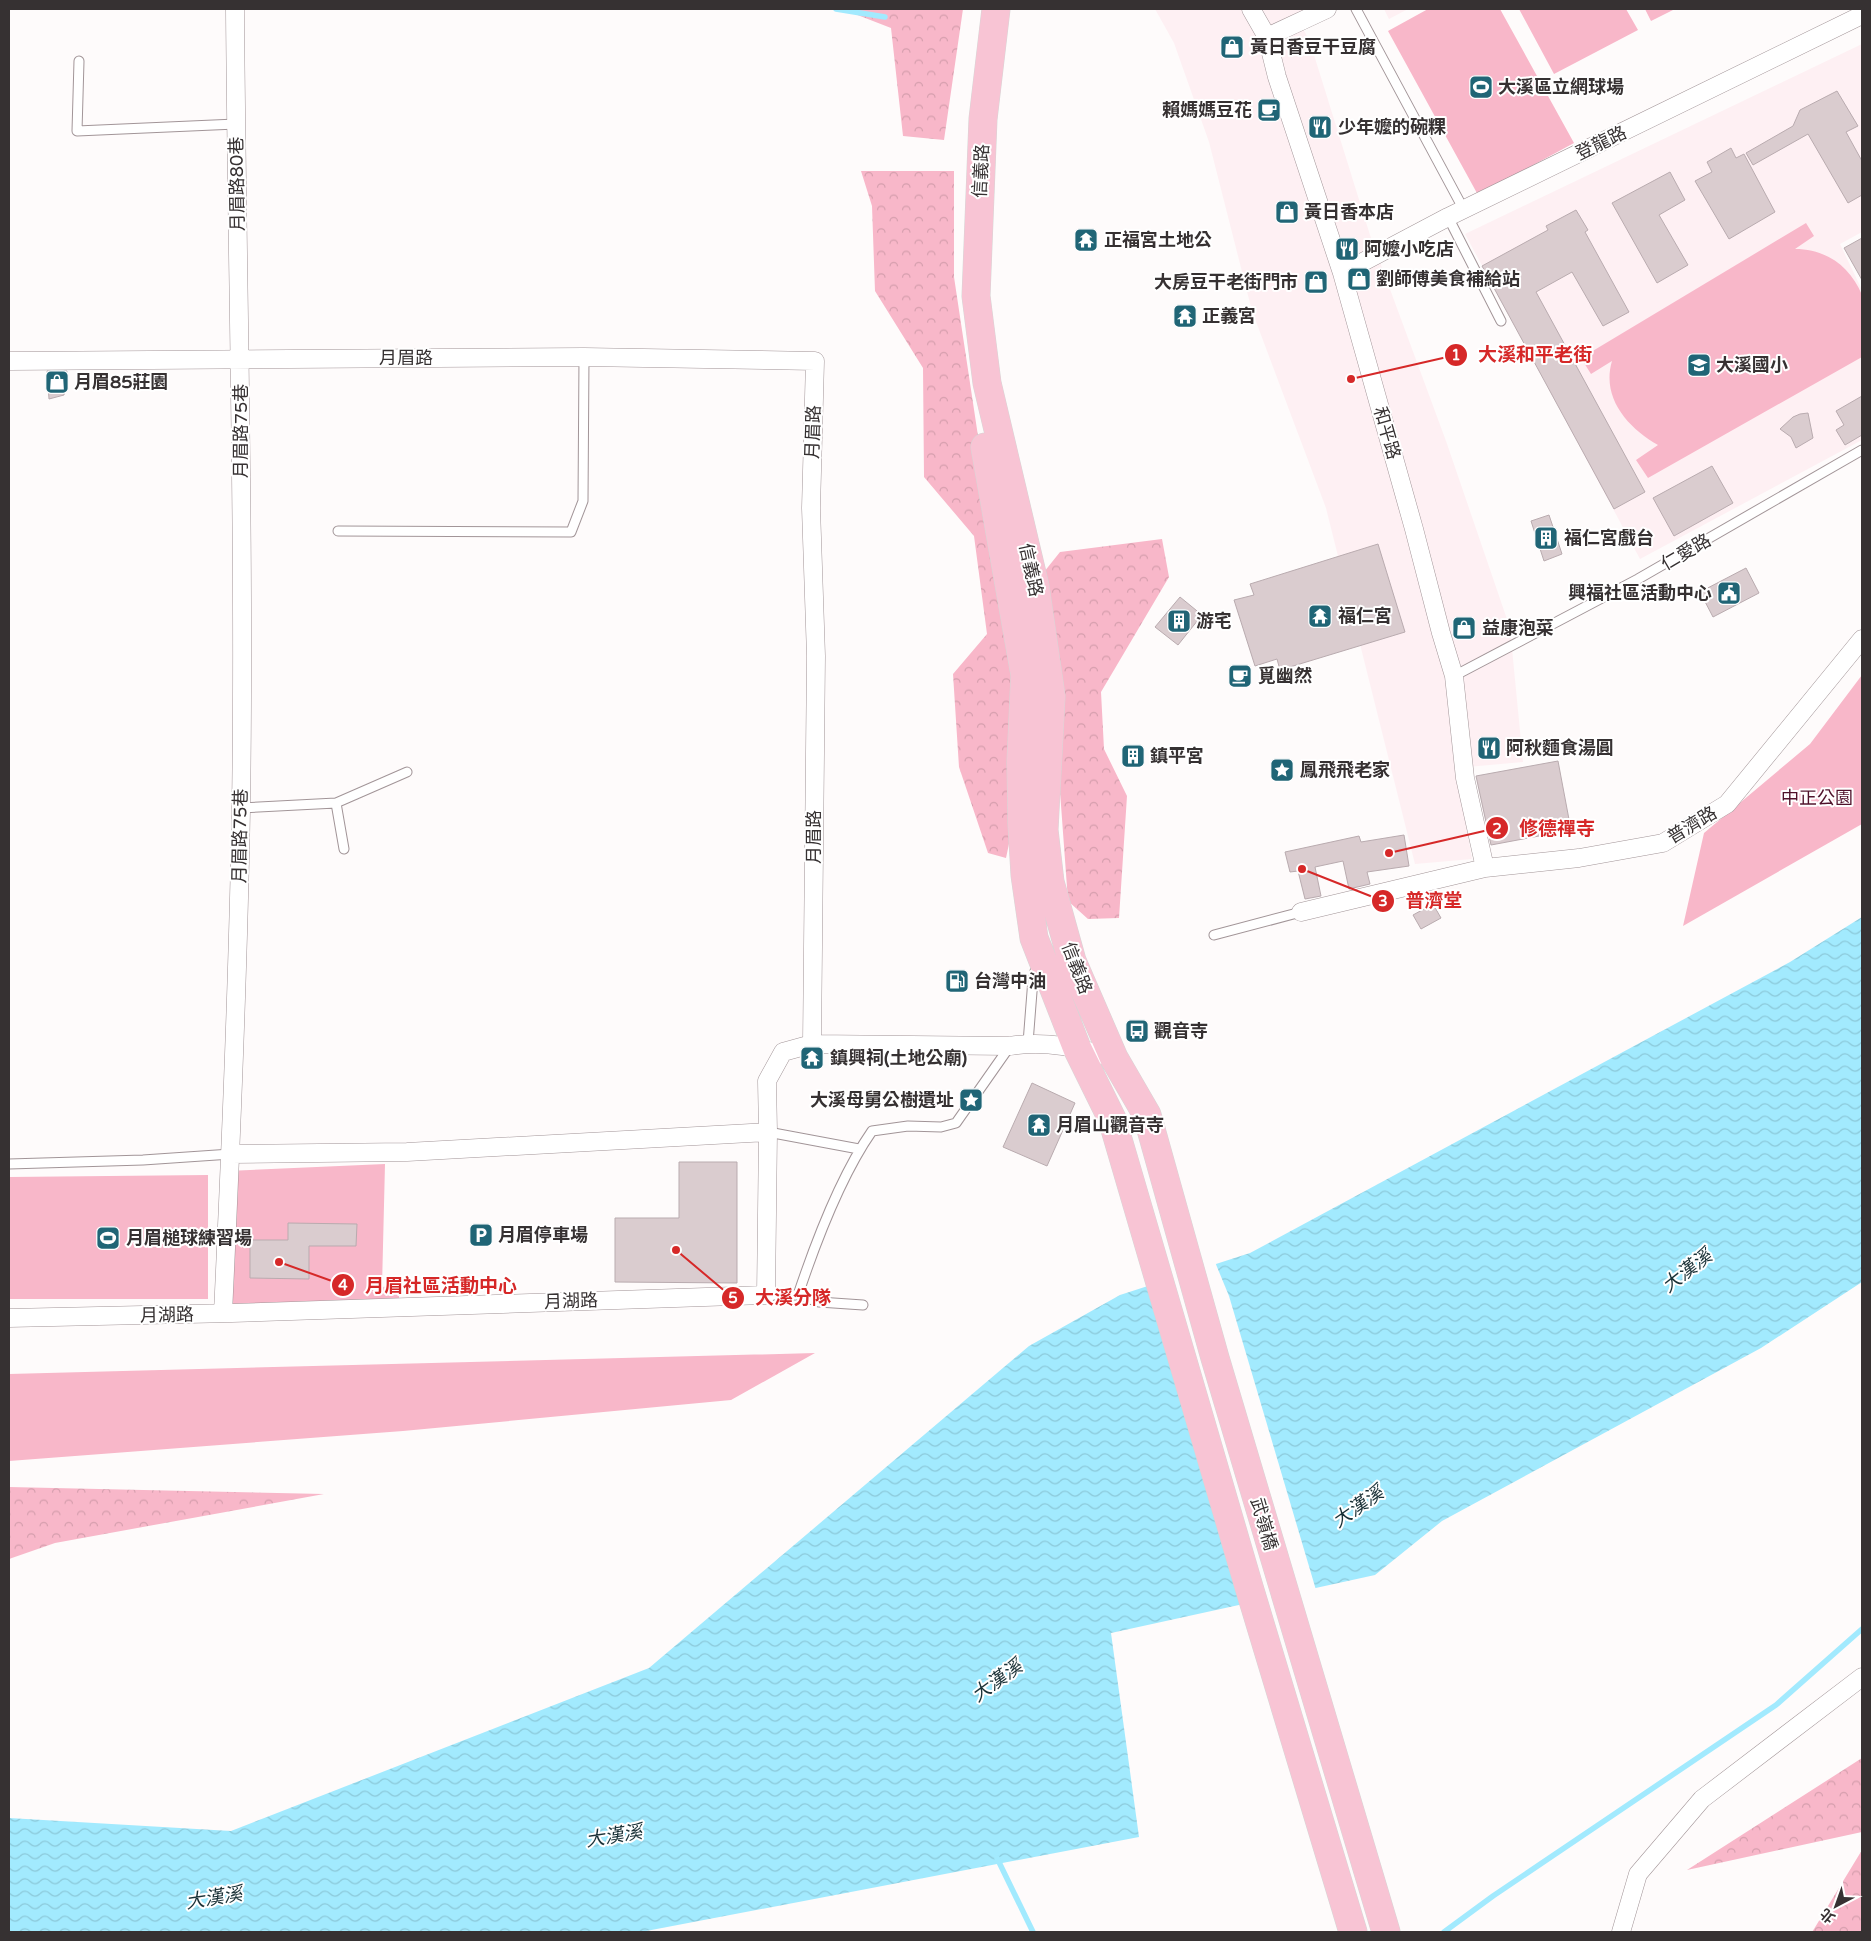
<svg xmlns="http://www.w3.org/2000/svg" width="1871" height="1941" viewBox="0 0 1871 1941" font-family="'Varela Round','Noto Sans TC',sans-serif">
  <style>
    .built { fill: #fef0f3 }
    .green { fill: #f8b7c9 }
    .forest { fill: url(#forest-crowns) }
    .water { fill: url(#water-waves) }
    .pier { fill: #fefbfb }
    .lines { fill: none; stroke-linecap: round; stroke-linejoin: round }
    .stream { stroke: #a2eafe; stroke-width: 5.5 }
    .building { fill: #dacccf; stroke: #b9abaf }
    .service-casing { stroke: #a29598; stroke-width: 11 }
    .minor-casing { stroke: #a29598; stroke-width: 19 }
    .primary-casing { stroke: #d7d6d6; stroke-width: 29 }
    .service { stroke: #fff; stroke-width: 9 }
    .minor { stroke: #fff; stroke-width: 18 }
    .primary { stroke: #f8c4d4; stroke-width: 28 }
    .labels { text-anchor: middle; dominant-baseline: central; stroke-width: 4; stroke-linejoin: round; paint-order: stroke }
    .poi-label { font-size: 18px; font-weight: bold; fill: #363132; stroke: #fff; text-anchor: start }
    .street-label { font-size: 18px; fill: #363132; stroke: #fff }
    .park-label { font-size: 18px; fill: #50122b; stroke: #fff }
    .water-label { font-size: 19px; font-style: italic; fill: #1a3137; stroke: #fff }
    .leader { fill: none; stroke: #d62828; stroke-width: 2 }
    .callout-dot { fill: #d62828; stroke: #fff; stroke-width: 2 }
    .mark-label { font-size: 15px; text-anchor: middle; font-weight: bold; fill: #fff }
    .callout-label { font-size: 19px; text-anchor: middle; font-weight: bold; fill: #d62828; stroke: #fff; stroke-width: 4; stroke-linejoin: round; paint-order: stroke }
  </style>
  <defs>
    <pattern id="forest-crowns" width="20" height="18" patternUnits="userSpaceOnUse" patternTransform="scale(1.25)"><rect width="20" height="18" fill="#f8b7c9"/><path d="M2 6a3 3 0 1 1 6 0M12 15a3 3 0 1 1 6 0" fill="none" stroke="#d59ead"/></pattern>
    <pattern id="water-waves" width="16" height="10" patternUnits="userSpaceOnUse" patternTransform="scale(1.25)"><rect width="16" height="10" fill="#a2eafe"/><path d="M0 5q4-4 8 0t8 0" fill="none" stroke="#8cc9da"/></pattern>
  </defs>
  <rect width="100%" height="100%" fill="#fefbfb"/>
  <path class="built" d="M1155,9H1307L1296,15L1310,42L1370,235L1446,441L1510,628L1523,762L1456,768L1472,859L1415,864L1326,508L1252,311L1209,142L1174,43Z
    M1384,9H1408L1389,19Z
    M1862,44V232L1840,244L1862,290V440L1640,559L1465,234Z"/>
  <path class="green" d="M1428,9H1500L1574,143L1478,195L1388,31Z
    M1519,9H1626L1638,30L1554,74Z
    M1645,9H1675L1651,21Z
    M1806,223L1814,236L1795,249C1826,249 1850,266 1862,295V357L1648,478L1636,460L1658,445C1628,428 1601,398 1612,361L1591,374L1581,358Z
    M1862,675V824L1683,926L1704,833L1810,744Z
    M385,1164L382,1287L399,1285V1305L225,1311L227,1171Z
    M208,1175V1299H9V1177Z
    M815,1353L731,1400L403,1431L9,1461V1374Z"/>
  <path class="forest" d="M842,9H963L944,140L903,136L891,28Z
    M861,171H954V277L1015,681L1014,820L1006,858L988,853L959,767L953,674L987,634L974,536L924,477L923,368L875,291L872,206Z
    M1162,539L1169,577L1101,692L1104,749L1127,796L1119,918L1088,919L1068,901L1044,572L1060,552Z
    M9,1487L324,1494L55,1543L9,1559Z
    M1862,1758V1832L1687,1870Z
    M1862,1850V1932H1812L1814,1929Z"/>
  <path class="water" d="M1862,917V1282L1761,1348L1442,1521L1375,1575L1111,1633L1139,1837L641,1932H9V1818L231,1831L649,1668L1029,1346L1120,1295L1250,1253L1790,962Z"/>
  <path class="pier" d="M1215,1262L1229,1296L1316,1590L1247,1605L1150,1283Z"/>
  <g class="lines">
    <path class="stream" d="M836,9L885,17
      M997,1858L1033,1932
      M1444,1932L1493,1896L1776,1705L1862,1629"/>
  </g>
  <path class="building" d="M1837,91L1858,126L1846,132L1862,161V195L1848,203L1808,134L1753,165L1746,153L1793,126L1800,110Z
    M1731,148L1736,158L1744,154L1775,212L1729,239L1695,181L1712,172L1707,162Z
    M1670,172L1685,200L1659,215L1688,265L1657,283L1612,203Z
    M1576,210L1588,230L1585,232L1629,312L1603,326L1572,272L1536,292L1645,492L1614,509L1482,266L1548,230L1546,226Z
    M1862,238V280L1844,248Z
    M47,371H67L64,395L49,399Z
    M1862,396V435L1845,445L1836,430L1844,425L1836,411Z
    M1808,413L1813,438L1796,448L1791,437L1780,429L1793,417L1800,414Z
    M1712,466L1733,503L1674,536L1653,498Z
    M1549,515L1562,554L1544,561L1531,521Z
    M1378,544L1405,632L1280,670L1277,659L1255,666L1234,600L1254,595L1250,584Z
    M1746,568L1759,593L1713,617L1700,592Z
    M1180,597L1202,615L1178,645L1155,627Z
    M1558,761L1571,830L1491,845L1476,776Z
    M1404,835L1409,866L1367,872L1370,884L1349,889L1343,861L1315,867L1321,896L1305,899L1298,871L1290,872L1285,852L1359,836L1361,842Z
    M1433,904L1441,918L1421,929L1413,915Z
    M1032,1083L1075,1103L1047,1166L1003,1147Z
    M679,1162H737V1283L615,1282V1218H679Z
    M288,1223L357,1224L356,1246H309V1279L250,1278V1240H288Z"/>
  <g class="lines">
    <g class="service-casing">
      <path id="service" d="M1356,9L1464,210
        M79,61L77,131L236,124
        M1448,217L1501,321
        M338,531L571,532L583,501L584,357
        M1454,676L1638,579L1862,450
        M336,803L344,849
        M241,808L336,803L407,772
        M1214,935L1301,912
        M1028,1043L1033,979L1037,964
        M768,1132L859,1149
        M9,1164L143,1160L231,1154
        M766,1295H798C816,1241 840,1177 872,1131L908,1126L941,1127L956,1123L1010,1046
        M798,1295L819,1302L863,1305"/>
    </g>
    <g class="minor-casing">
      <path id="minor" d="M1251,9L1267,37L1277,77L1342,273L1414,529L1441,633L1454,676L1465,778L1485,868
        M1267,37L1327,9
        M1342,273L1448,217L1862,15
        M9,361L584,357L815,361L811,508L816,656L812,1044L1010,1046C1046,1040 1080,1048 1114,1058
        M1301,912L1485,868L1579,858L1663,843L1727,804L1862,639
        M231,1154L407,1152L768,1132
        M223,1313C231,1145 238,977 241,809C245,542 237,275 235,9
        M9,1318L232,1313L766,1295L768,1132L767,1081L783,1052L812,1044
        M1621,1932L1638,1874L1702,1799L1862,1677"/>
    </g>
    <g class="primary-casing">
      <path id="primary" d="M996,9L983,119L976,296L987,383L1035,586L1051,696L1044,830L1050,882L1072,961L1114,1058L1147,1115L1215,1358L1386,1932
        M985,447L1025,675L1021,762L1022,824L1025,875L1034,938L1077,1048L1112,1119L1249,1587L1353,1932"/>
    </g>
    <use href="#service" class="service"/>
    <use href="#minor" class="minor"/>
    <use href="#primary" class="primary"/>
  </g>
  <defs>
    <g id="shop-square" transform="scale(1.25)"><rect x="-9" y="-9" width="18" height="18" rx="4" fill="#206576" stroke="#fff"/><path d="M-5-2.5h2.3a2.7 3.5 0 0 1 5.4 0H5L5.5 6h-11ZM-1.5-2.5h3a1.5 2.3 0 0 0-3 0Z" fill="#fff"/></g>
    <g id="stadium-square" transform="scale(1.25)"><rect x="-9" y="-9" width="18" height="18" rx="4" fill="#206576" stroke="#fff"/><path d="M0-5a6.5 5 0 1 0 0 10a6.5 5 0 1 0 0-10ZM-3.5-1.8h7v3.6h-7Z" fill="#fff"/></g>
    <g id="cafe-square" transform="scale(1.25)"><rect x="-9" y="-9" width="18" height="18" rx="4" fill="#206576" stroke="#fff"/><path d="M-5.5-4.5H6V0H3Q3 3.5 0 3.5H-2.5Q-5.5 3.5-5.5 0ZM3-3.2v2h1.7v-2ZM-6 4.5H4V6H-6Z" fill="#fff"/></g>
    <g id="restaurant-square" transform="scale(1.25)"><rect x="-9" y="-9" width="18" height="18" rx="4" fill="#206576" stroke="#fff"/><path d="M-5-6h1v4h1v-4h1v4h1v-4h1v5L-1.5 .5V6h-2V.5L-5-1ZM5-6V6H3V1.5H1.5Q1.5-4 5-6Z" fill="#fff"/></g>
    <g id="temple-square" transform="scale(1.25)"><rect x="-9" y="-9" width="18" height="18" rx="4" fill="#206576" stroke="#fff"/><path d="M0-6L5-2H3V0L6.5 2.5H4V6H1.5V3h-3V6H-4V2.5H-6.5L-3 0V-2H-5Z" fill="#fff"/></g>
    <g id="school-square" transform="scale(1.25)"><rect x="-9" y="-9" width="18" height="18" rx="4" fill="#206576" stroke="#fff"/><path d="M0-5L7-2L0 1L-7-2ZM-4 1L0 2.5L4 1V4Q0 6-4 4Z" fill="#fff"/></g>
    <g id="building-square" transform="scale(1.25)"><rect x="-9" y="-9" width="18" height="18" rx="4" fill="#206576" stroke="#fff"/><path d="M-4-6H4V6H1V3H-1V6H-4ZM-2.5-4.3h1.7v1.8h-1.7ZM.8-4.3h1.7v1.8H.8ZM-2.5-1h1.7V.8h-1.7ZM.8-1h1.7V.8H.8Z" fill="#fff"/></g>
    <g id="civic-square" transform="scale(1.25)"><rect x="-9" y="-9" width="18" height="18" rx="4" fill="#206576" stroke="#fff"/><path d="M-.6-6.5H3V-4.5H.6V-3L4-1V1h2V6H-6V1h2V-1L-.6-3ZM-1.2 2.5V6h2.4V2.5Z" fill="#fff"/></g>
    <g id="sight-square" transform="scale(1.25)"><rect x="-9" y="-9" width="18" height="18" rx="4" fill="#206576" stroke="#fff"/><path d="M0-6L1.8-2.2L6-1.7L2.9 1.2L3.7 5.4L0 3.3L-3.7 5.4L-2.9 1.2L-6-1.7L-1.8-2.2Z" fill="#fff"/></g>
    <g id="fuel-square" transform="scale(1.25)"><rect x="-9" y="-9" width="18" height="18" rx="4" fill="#206576" stroke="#fff"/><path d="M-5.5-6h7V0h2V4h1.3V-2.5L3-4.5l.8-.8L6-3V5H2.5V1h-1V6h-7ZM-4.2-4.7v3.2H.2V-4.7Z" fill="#fff"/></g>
    <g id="bus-square" transform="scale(1.25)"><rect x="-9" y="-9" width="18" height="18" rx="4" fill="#206576" stroke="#fff"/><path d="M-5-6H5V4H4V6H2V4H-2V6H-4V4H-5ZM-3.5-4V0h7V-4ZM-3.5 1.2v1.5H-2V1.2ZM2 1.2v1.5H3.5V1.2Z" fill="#fff"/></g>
    <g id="parking-square" transform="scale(1.25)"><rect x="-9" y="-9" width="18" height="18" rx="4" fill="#206576" stroke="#fff"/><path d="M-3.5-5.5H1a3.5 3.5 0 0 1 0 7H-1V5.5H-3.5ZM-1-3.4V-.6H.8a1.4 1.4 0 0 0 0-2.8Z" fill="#fff"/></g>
  </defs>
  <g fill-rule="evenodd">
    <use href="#shop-square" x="1232" y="47"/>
    <use href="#stadium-square" x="1481" y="87"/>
    <use href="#cafe-square" x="1269" y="110"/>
    <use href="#restaurant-square" x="1320" y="127"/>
    <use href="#shop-square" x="1287" y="212"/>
    <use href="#temple-square" x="1086" y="240"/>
    <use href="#restaurant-square" x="1347" y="249"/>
    <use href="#shop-square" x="1359" y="279"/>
    <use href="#shop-square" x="1316" y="282"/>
    <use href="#temple-square" x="1185" y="316"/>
    <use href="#school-square" x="1699" y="365"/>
    <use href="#shop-square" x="57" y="382"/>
    <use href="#building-square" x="1546" y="538"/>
    <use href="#civic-square" x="1729" y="593"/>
    <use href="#temple-square" x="1320" y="616"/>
    <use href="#building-square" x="1179" y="621"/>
    <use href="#shop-square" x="1464" y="628"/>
    <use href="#cafe-square" x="1240" y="676"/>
    <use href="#restaurant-square" x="1489" y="748"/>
    <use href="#building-square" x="1133" y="756"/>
    <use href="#sight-square" x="1282" y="770"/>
    <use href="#fuel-square" x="957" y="981"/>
    <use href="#bus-square" x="1137" y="1031"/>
    <use href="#temple-square" x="812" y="1058"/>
    <use href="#sight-square" x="971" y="1100"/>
    <use href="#temple-square" x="1039" y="1125"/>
    <use href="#parking-square" x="481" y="1235"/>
    <use href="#stadium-square" x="108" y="1238"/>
  </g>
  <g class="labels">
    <g class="poi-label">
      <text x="1250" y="47">黃日香豆干豆腐</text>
      <text x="1498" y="87">大溪區立網球場</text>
      <text x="1252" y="110" text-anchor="end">賴媽媽豆花</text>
      <text x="1338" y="127">少年嬤的碗粿</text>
      <text x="1304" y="212">黃日香本店</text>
      <text x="1104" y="240">正福宮土地公</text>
      <text x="1364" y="249">阿嬤小吃店</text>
      <text x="1376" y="279">劉師傅美食補給站</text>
      <text x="1298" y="282" text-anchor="end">大房豆干老街門市</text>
      <text x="1202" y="316">正義宮</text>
      <text x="1716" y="365">大溪國小</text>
      <text x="74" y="382">月眉85莊園</text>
      <text x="1564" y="538">福仁宮戲台</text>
      <text x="1712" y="593" text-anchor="end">興福社區活動中心</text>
      <text x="1338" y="616">福仁宮</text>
      <text x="1196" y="621">游宅</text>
      <text x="1482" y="628">益康泡菜</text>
      <text x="1258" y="676">覓幽然</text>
      <text x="1506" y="748">阿秋麵食湯圓</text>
      <text x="1150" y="756">鎮平宮</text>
      <text x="1300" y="770">鳳飛飛老家</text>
      <text x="974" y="981">台灣中油</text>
      <text x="1154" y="1031">觀音寺</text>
      <text x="830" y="1058">鎮興祠(土地公廟)</text>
      <text x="954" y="1100" text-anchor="end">大溪母舅公樹遺址</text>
      <text x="1056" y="1125">月眉山觀音寺</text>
      <text x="498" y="1235">月眉停車場</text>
      <text x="126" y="1238">月眉槌球練習場</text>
    </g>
    <g class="street-label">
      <text transform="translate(1601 143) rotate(-26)">登龍路</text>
      <text transform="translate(981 171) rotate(-87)">信義路</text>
      <text transform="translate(237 184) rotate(-91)">月眉路80巷</text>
      <text x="406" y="358">月眉路</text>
      <text transform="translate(241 431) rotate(-90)">月眉路75巷</text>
      <text transform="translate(813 432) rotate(-88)">月眉路</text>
      <text transform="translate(1387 433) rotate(74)">和平路</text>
      <text transform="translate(1686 552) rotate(-30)">仁愛路</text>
      <text transform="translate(1031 570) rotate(78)">信義路</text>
      <text transform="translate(1692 825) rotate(-31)">普濟路</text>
      <text transform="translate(240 836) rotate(-89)">月眉路75巷</text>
      <text transform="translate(814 837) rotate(-90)">月眉路</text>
      <text transform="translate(1077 968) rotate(69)">信義路</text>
      <text transform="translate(571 1301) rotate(-2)">月湖路</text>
      <text transform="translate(167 1315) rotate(-1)">月湖路</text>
      <text transform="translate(1264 1524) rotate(74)">武嶺橋</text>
    </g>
    <g class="park-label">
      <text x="1817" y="798">中正公園</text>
    </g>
    <g class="water-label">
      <text transform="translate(1687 1271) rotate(-38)">大漢溪</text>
      <text transform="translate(1358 1507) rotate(-35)">大漢溪</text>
      <text transform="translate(997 1681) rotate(-36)">大漢溪</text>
      <text transform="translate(614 1836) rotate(-9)">大漢溪</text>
      <text transform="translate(214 1898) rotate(-9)">大漢溪</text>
    </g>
  </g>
  <path class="leader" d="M1351 379L1456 355M1389 853L1497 828M1302 869L1383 901M279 1262L343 1285M676 1250L733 1298"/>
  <g class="callout-dot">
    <circle cx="1351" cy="379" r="5"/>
    <circle cx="1389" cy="853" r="5"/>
    <circle cx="1302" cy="869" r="5"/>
    <circle cx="279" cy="1262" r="5"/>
    <circle cx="676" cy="1250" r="5"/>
    <circle cx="1456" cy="355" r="12"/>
    <circle cx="1497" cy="828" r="12"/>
    <circle cx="1383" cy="901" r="12"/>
    <circle cx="343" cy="1285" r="12"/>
    <circle cx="733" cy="1298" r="12"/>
  </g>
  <g class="mark-label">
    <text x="1456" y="360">1</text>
    <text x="1497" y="834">2</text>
    <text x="1383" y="906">3</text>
    <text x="343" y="1290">4</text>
    <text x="733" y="1303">5</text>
  </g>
  <g class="callout-label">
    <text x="1535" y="361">大溪和平老街</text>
    <text x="1557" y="835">修德禪寺</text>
    <text x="1434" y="907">普濟堂</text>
    <text x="441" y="1292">月眉社區活動中心</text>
    <text x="793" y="1304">大溪分隊</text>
  </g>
  <rect width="1871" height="1941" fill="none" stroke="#363132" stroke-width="20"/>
  <g transform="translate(1836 1906) rotate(221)" stroke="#ffffff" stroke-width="4" paint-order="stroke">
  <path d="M0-4L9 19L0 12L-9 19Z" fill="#363132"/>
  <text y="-8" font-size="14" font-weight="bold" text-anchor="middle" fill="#363132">北</text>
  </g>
</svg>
